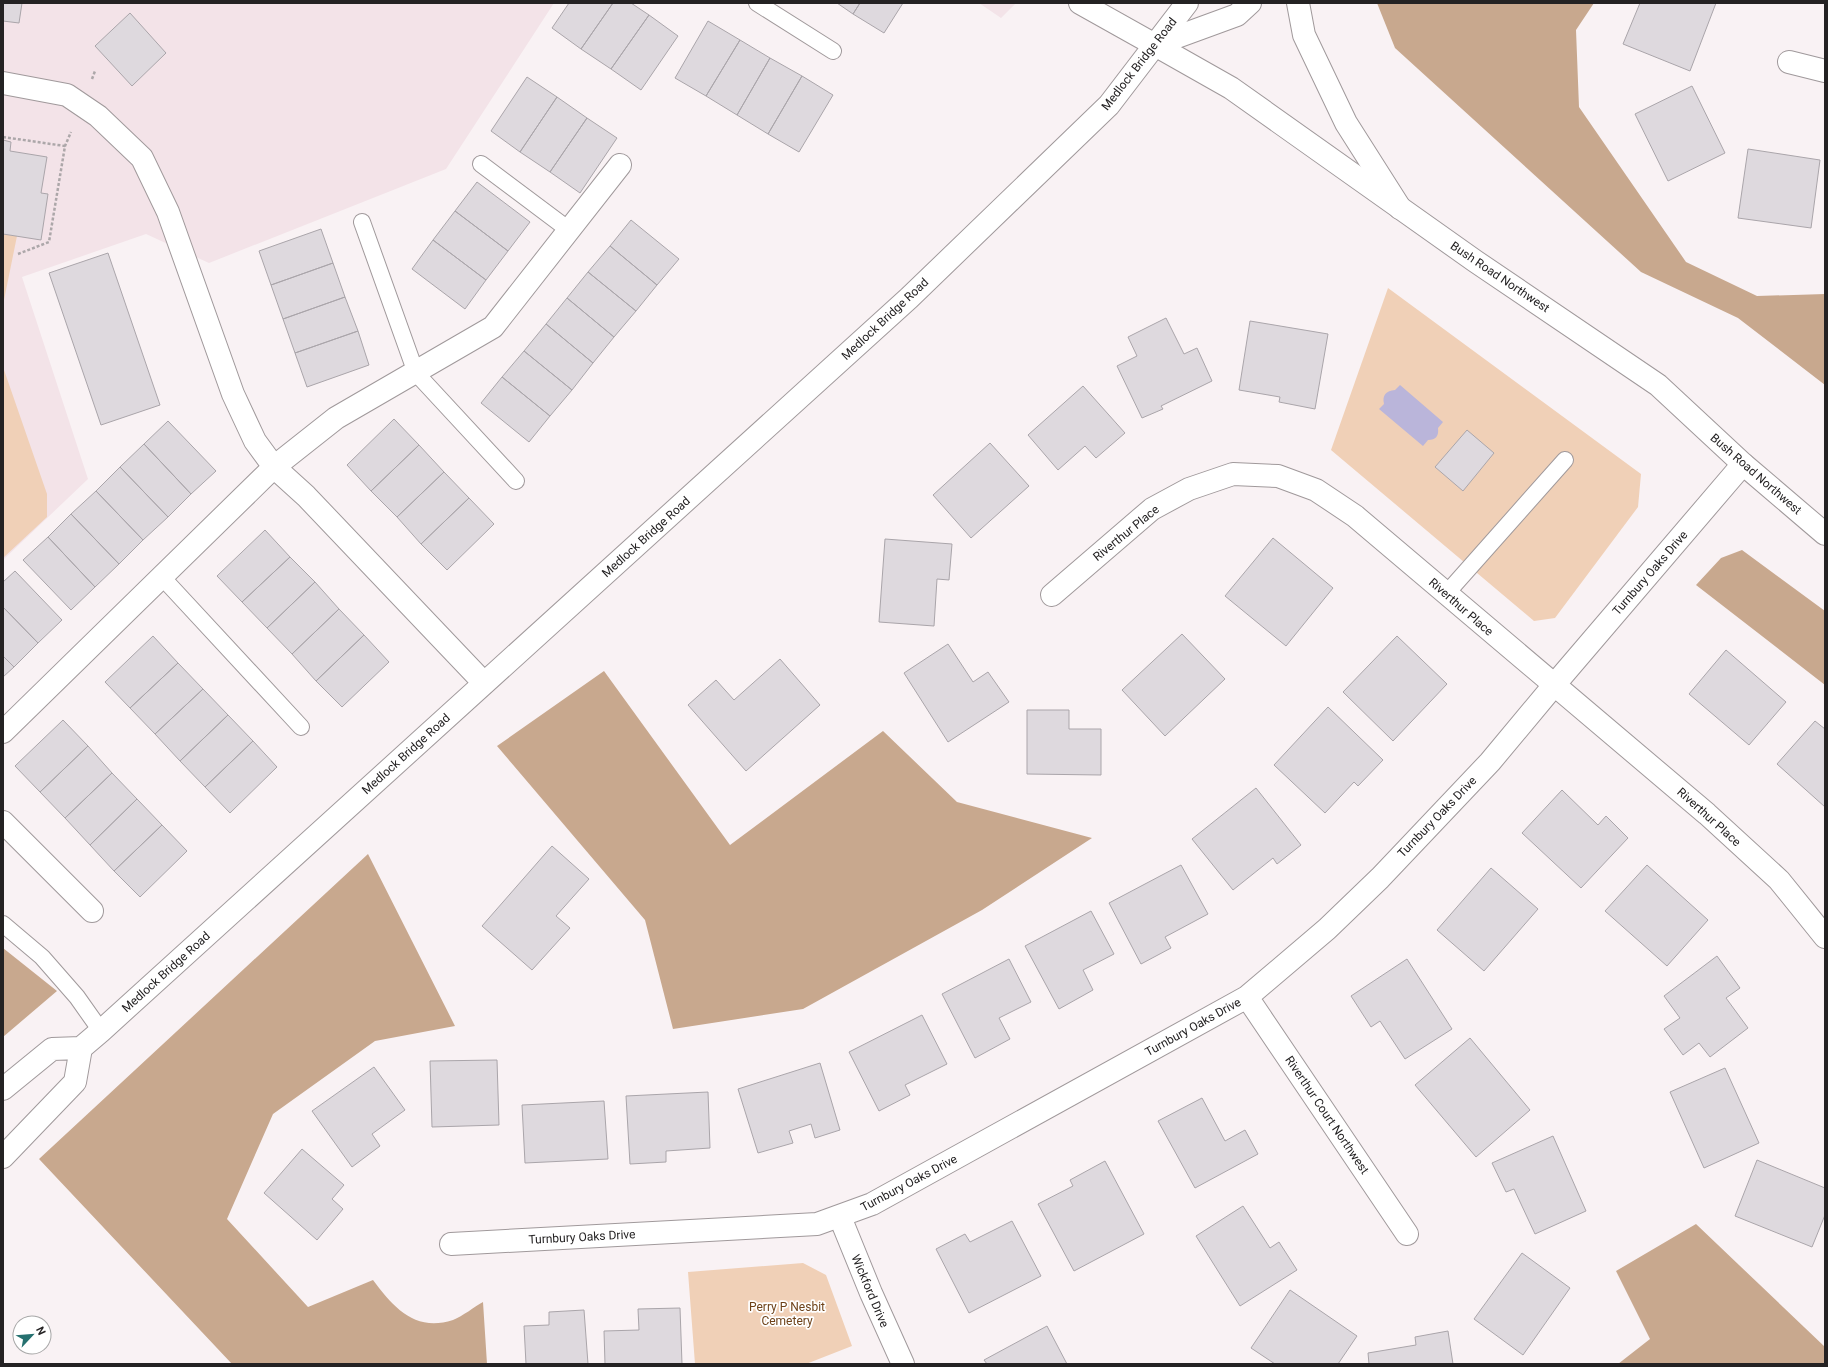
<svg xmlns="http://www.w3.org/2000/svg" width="1828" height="1367" viewBox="0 0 1828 1367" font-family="Roboto,sans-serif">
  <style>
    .built { fill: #f3e3e8 }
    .green { fill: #f0d0b7 }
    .forest { fill: #c8a88e }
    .water { fill: #bab5da }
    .building { fill: #ded9de; stroke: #aaa5aa }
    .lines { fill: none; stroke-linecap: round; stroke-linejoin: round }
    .lane-casing { stroke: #a0999b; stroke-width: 18 }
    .street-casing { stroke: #a0999b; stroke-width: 24 }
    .secondary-casing { stroke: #a0999b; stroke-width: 24 }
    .highway-casing { stroke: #a0999b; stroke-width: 24 }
    .path { stroke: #aca7a9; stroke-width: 2.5; stroke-dasharray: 3 2; stroke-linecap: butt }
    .lane { stroke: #fff; stroke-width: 16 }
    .street { stroke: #fff; stroke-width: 22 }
    .secondary { stroke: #fff; stroke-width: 22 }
    .highway { stroke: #fff; stroke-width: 22 }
    .labels { text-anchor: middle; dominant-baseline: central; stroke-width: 3.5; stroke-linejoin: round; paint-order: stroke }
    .street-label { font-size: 12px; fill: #242223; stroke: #fff }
    .park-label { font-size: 12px; fill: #6e4219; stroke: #fff }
  </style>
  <rect width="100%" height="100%" fill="#f9f2f4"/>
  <path class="built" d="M3,3H554L446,169L209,263L146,234L22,277L88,479L3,560Z
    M979,3H1016L1001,18Z"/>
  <path class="green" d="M3,234L17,236L3,305Z
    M1388,288L1641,474L1638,507L1555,618L1534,621L1331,450Z
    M3,367L47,494V517L3,558Z
    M803,1263L826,1275L852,1346L806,1364H695L688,1272Z"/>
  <path class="forest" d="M1377,3H1594L1576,30L1579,107L1686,262L1757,296L1825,294V385L1738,318L1641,272L1395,48Z
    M1742,550L1825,611V685L1696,585L1721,558Z
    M604,671L730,845L883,731L957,802L1092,838L982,910L803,1009L673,1029L645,920L497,746Z
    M368,854L455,1026L375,1041L273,1114L227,1219L308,1307L373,1280C394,1308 415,1332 453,1320C463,1316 474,1307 483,1302L487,1364H232L39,1159Z
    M3,948L57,991L3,1037Z
    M1696,1224L1825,1347V1364H1618L1650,1339L1616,1271Z"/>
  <path class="water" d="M1400,385L1443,422L1438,428C1439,436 1436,440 1428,440L1423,446L1379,409L1384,404C1382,395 1386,391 1395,390Z"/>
  <path class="building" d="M3,3H22L19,23L3,21Z
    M569,3H613L581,49L552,28Z
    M613,3H631L649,15L611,69L581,49Z
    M837,3H860L853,14Z
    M860,3H903L884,33L853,14Z
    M1640,3H1716L1690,71L1623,44Z
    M130,13L166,53L132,86L95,46Z
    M649,15L678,36L641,90L611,69Z
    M708,21L740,40L706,96L675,78Z
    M740,40L770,58L737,115L706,96Z
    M770,58L802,76L768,134L737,115Z
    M802,76L833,95L799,152L768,134Z
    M527,77L557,97L520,152L491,131Z
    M1692,86L1725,153L1668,181L1635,114Z
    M557,97L587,118L550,172L520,152Z
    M587,118L617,138L580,193L550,172Z
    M3,140L11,142L10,151L47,157L41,193L48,194L41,240L3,234Z
    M1748,149L1820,160L1811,228L1738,218Z
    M477,182L530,222L508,251L455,211Z
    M455,211L508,251L486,280L433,240Z
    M631,220L679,259L657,285L610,246Z
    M321,229L333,263L271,285L259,251Z
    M433,240L486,280L465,309L412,269Z
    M610,246L657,285L636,311L588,272Z
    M108,253L160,405L101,425L49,273Z
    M333,263L345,297L283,319L271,285Z
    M588,272L636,311L614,337L567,298Z
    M345,297L358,331L295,353L283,319Z
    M567,298L614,337L593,363L546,324Z
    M1166,318L1184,354L1197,348L1212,381L1161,406L1163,409L1142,418L1117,366L1137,356L1128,337Z
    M1250,321L1328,334L1315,409L1279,402L1280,397L1239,390Z
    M546,324L593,363L572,390L524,351Z
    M358,331L369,365L307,387L295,353Z
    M524,351L572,390L550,416L502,377Z
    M502,377L550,416L529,442L481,403Z
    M1083,386L1125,433L1096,458L1085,446L1058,470L1028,435Z
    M394,419L419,445L371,491L347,465Z
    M168,421L216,471L191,494L144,444Z
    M1467,430L1494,453L1463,491L1435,467Z
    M990,443L1029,486L971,538L933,495Z
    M144,444L191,494L168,517L120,467Z
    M419,445L444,472L397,517L371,491Z
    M120,467L168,517L143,540L96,491Z
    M444,472L469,498L421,544L397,517Z
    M96,491L143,540L119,564L71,514Z
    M469,498L494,524L447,570L421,544Z
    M71,514L119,564L95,587L48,537Z
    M265,530L290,557L242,602L217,576Z
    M48,537L95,587L71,610L23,560Z
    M1273,538L1333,588L1286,646L1225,596Z
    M885,539L952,544L949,580L937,579L934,626L879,622Z
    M290,557L315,582L267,628L242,602Z
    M15,571L62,620L38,643L3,607V582Z
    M315,582L339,609L292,654L267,628Z
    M3,607L38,643L14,667L3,656Z
    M339,609L364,635L316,681L292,654Z
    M1182,634L1225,679L1165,736L1122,690Z
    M364,635L389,662L342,707L316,681Z
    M153,636L178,663L130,708L105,682Z
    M1397,636L1447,684L1393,741L1343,692Z
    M948,644L973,682L988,672L1009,702L948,742L904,673Z
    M1726,650L1786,702L1749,745L1689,694Z
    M3,656L14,667L3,677Z
    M780,659L820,705L746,771L688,705L716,680L734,700Z
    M178,663L203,689L155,734L130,708Z
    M203,689L228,715L180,761L155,734Z
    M1328,707L1383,760L1358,786L1354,782L1325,813L1274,765Z
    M1027,710H1069V729H1101V775L1027,774Z
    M228,715L253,741L205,787L180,761Z
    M63,720L88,746L40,792L15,766Z
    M1815,721L1825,729V807L1777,764Z
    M253,741L277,767L230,813L205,787Z
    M88,746L112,773L65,818L40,792Z
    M112,773L137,799L90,845L65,818Z
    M1256,788L1301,845L1277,864L1273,858L1233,890L1192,839Z
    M1562,790L1598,825L1606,816L1628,838L1581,888L1522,833Z
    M137,799L162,825L114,871L90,845Z
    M162,825L187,851L140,897L114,871Z
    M552,846L589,879L556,916L570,928L532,970L482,926Z
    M1181,865L1208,914L1165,937L1171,948L1141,964L1109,903Z
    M1647,865L1708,920L1667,966L1605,911Z
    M1491,868L1538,909L1484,971L1437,930Z
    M1091,911L1114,954L1083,970L1093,990L1059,1009L1025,946Z
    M1717,956L1740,988L1726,998L1748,1028L1710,1057L1699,1043L1683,1055L1664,1029L1680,1018L1664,996Z
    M1009,959L1031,1002L999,1018L1010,1039L975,1058L942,994Z
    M1407,959L1452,1029L1405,1059L1380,1021L1371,1027L1351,996Z
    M922,1015L947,1064L905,1085L910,1095L879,1111L849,1052Z
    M1470,1038L1530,1110L1476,1157L1415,1085Z
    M497,1060L499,1125L432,1127L430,1061Z
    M820,1063L840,1130L815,1138L811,1124L789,1131L793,1143L758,1153L738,1089Z
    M374,1067L405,1110L372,1134L380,1146L352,1167L312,1111Z
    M1725,1068L1759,1143L1704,1168L1670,1092Z
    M708,1092L710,1148L666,1151V1162L630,1164L626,1096Z
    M1202,1098L1225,1141L1245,1130L1258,1154L1195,1188L1158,1121Z
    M604,1101L608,1159L525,1163L522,1105Z
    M1553,1136L1586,1211L1535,1234L1514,1189L1506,1192L1492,1163Z
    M302,1149L344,1185L332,1199L343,1209L317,1240L264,1193Z
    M1757,1160L1825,1188V1215L1812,1247L1735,1216Z
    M1105,1161L1144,1234L1074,1271L1038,1204L1073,1186L1070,1180Z
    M1243,1206L1270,1248L1279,1242L1297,1270L1240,1306L1196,1236Z
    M1012,1221L1041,1276L969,1313L936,1249L965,1234L970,1242Z
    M1522,1253L1570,1288L1523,1355L1474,1319Z
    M1290,1290L1357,1336L1338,1364H1275L1251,1348Z
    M680,1308L682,1364H605L604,1331L639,1330L638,1309Z
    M584,1310L588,1364H526L524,1326L549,1325V1312Z
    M1047,1326L1067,1364H987L984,1360Z
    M1448,1331L1453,1364H1369L1368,1353L1416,1345L1415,1337Z"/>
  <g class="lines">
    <g class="lane-casing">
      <path id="lane" d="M757,3L833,51
        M481,164L569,230
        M362,222L416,373L516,481
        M161,576L301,727
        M1446,594L1565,460
        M3,924L42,957L77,997L101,1031"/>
    </g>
    <g class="street-casing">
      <path id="street" d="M1080,3L1155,45
        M1789,62L1825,71
        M3,83L67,95L98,116L142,158L168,212L233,394L255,441L274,467L306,496L484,683
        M1052,595L1152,509L1189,489L1233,474L1278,476L1316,490L1355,516L1707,814L1779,880L1825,937
        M3,732L274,467L336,418L493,327L620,165
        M3,822L92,911
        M1247,997L1407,1234
        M840,1217L871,1293L903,1364
        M451,1244L817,1224L872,1204L1247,997L1327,929L1380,878L1490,762L1555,684L1743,464"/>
    </g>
    <g class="secondary-casing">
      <path id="secondary" d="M1155,45L1231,88L1475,261L1658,385L1743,464L1825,534
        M3,1089L52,1049L81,1048L101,1031L909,298L1109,105L1187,3
        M3,1157L75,1082L81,1048"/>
    </g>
    <g class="highway-casing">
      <path id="highway" d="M1298,3L1304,35L1346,123L1400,208
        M1155,45L1237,15L1250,3"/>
    </g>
    <path class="path" d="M92,79L95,71
      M3,137L65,146
      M18,254L49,242L65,146L71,132"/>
    <use href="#lane" class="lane"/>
    <use href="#street" class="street"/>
    <use href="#secondary" class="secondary"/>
    <use href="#highway" class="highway"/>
  </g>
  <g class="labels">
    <g class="street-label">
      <text transform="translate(1139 64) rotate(-52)">Medlock Bridge Road</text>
      <text transform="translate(1500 277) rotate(34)">Bush Road Northwest</text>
      <text transform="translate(885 319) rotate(-43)">Medlock Bridge Road</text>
      <text transform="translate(1756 474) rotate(41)">Bush Road Northwest</text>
      <text transform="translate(1126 533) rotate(-39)">Riverthur Place</text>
      <text transform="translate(646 537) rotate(-42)">Medlock Bridge Road</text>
      <text transform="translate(1650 573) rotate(-49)">Turnbury Oaks Drive</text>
      <text transform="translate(1461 607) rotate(41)">Riverthur Place</text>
      <text transform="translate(406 754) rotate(-42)">Medlock Bridge Road</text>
      <text transform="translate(1437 817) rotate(-46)">Turnbury Oaks Drive</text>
      <text transform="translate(1709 817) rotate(42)">Riverthur Place</text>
      <text transform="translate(166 972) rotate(-42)">Medlock Bridge Road</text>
      <text transform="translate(1193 1027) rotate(-29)">Turnbury Oaks Drive</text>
      <text transform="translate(1327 1115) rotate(56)">Riverthur Court Northwest</text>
      <text transform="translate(909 1183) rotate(-28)">Turnbury Oaks Drive</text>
      <text transform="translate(582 1237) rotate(-3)">Turnbury Oaks Drive</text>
      <text transform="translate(870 1291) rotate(67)">Wickford Drive</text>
    </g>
    <g class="park-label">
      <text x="787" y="1307">Perry P Nesbit<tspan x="787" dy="14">Cemetery</tspan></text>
    </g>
  </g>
  <rect width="1828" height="1367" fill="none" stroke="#242223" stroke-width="8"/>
  <g transform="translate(32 1335) rotate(64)"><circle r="19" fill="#ffffff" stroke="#a7a7a7"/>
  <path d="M0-3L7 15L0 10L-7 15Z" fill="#25706f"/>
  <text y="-6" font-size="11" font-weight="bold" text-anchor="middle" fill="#242223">N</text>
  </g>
</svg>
